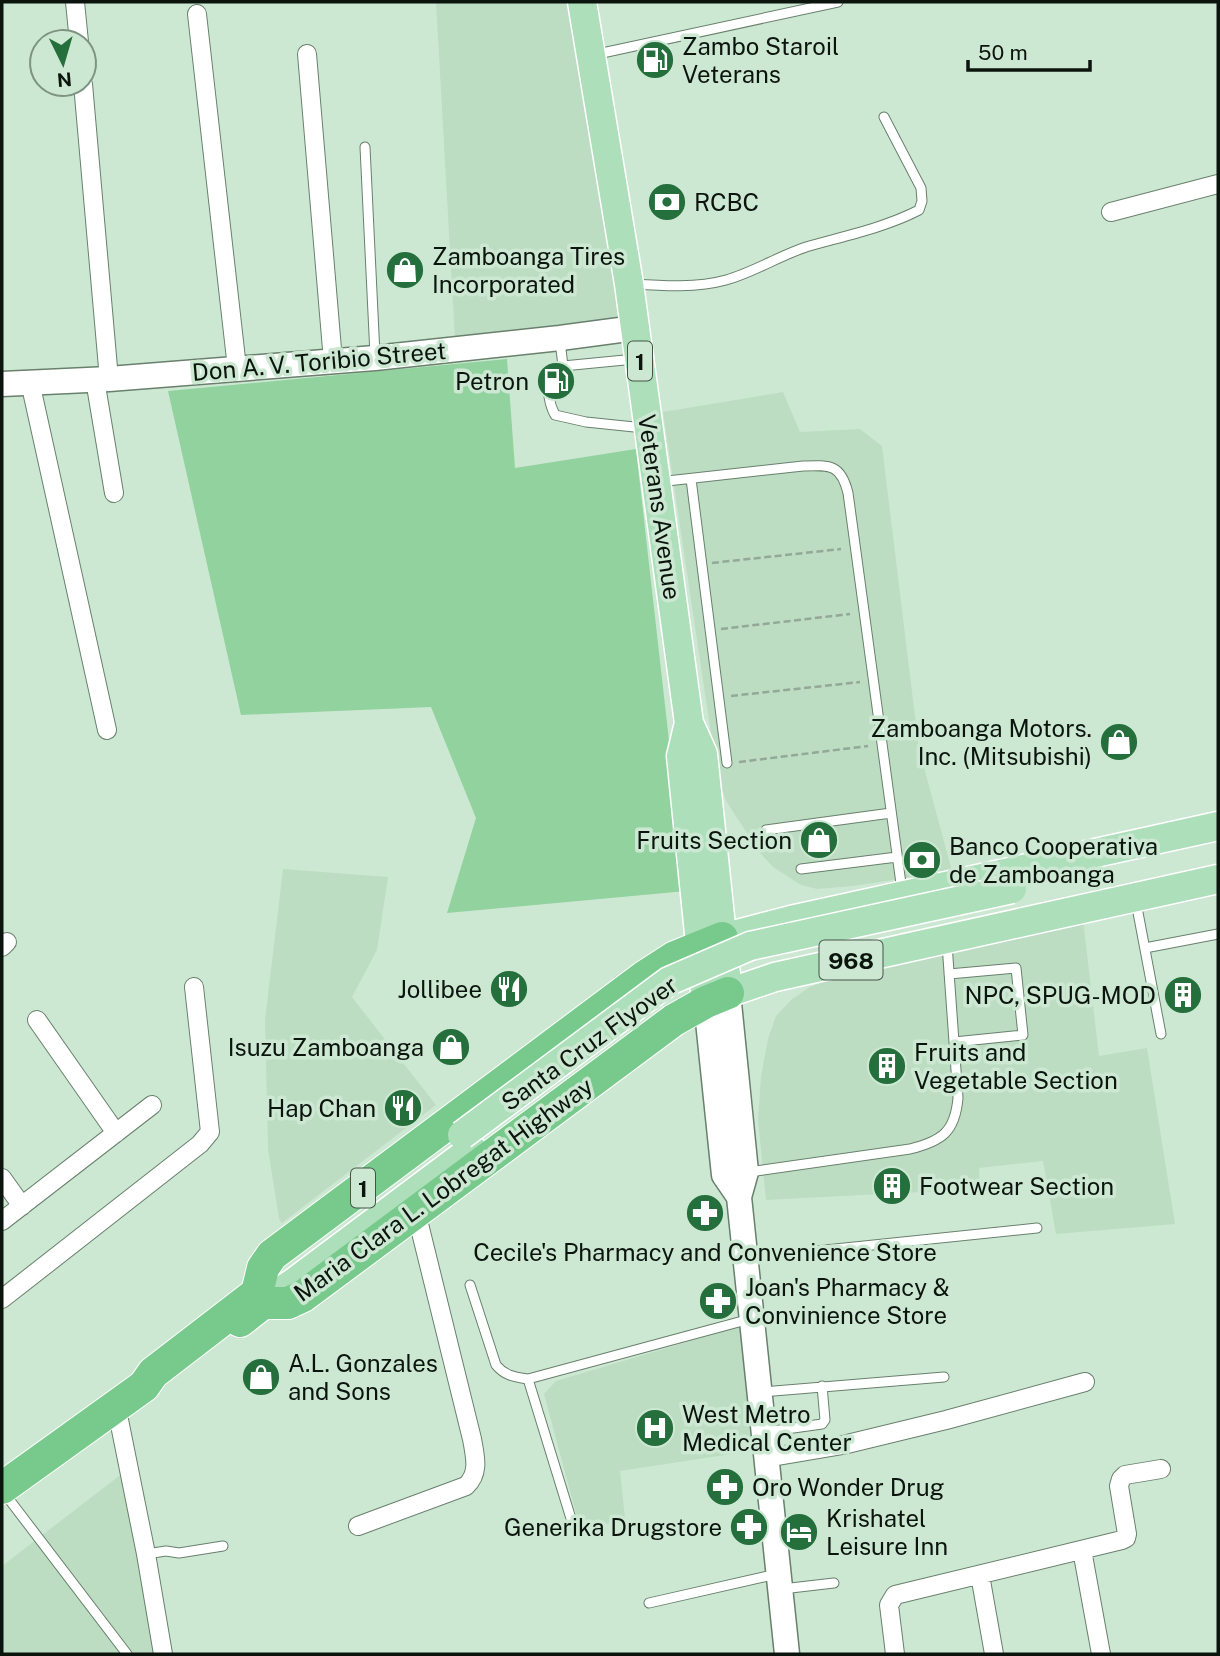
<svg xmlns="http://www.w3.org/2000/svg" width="1220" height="1656" viewBox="0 0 1220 1656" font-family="'Public Sans',sans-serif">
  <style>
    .built { fill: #bcddc2 }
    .green { fill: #91d29f }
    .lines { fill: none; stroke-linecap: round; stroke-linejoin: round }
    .lane-casing { stroke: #68806c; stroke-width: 11 }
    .street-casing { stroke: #68806c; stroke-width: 20 }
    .secondary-casing { stroke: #68806c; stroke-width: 27 }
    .primary-casing { stroke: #fff; stroke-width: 31 }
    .highway-casing { stroke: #fff; stroke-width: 34 }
    .path { stroke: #93a897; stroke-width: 2.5; stroke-dasharray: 7 3.5; stroke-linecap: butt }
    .lane { stroke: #fff; stroke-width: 9 }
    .street { stroke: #fff; stroke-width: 18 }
    .secondary { stroke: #fff; stroke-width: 24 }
    .primary { stroke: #addfba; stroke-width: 28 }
    .highway { stroke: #77ca8c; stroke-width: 32 }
    .primary-bridge-casing { stroke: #fff; stroke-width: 31; stroke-linecap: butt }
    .primary-bridge { stroke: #addfba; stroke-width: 28 }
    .labels { text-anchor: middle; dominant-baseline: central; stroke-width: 7; stroke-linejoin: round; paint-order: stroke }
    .shield { fill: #cde8d2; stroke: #455448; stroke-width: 2 }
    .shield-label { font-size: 23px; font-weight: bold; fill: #0b140d }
    .poi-label { font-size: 24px; fill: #0b140d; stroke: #cde8d2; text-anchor: start }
    .street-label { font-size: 24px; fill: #0b140d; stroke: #cde8d2 }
  </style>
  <rect width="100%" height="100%" fill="#cde8d2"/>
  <path class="built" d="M436,2H568L620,312L619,321L455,339Z
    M783,392L800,432L860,429L882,446L919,749L952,871L853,886L817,889L801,885L773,867L760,853L726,801L717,774L663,412Z
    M283,869L388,877L377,950L352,997L436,1105L282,1223L279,1219L268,1149L265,1020Z
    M1083,920L1099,1056L1147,1048L1175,1224L1056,1234L1043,1161L979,1168L980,1189L766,1200L758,1120L761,1076L768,1039L776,1016L792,999L810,987L852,971Z
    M744,1325L758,1450L620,1471L625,1518L581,1532L544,1394L556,1381Z
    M132,1466L166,1654H2V1566Z"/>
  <path class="green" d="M507,359L515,468L636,449L686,891L447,913L476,818L431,707L241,715L168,391Z"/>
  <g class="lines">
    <g class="lane-casing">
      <path id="lane" d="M593,55L838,2
        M365,147L375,355
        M634,284C664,286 697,288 726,280C754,272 779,256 806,247C844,236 884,228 919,210L922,201L921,188L884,117
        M560,341L563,366C559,370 553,374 550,379C546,389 550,406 555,415L586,422L644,428
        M563,366L635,359
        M691,479L727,763
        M658,482L803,466C830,465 841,464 848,493L902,891
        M766,830L891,813
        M801,869L897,857
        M1136,902L1161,1034
        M1145,948L1218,934
        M949,974L1016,968L1023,1035L954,1042
        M749,1172L910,1149C942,1141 955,1132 958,1098L947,944
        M747,1258L1037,1228
        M470,1285L496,1365C505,1376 515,1377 528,1379
        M761,1392L944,1377
        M765,1432L822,1424L825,1420L822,1386
        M5,1494L127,1654
        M573,1525L528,1379L750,1319
        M146,1554L166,1551L179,1553L223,1546
        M782,1589L834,1583
        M649,1603L777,1574"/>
    </g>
    <g class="street-casing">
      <path id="street" d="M75,2L79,42
        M197,14L237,368
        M307,54L333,361
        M83,84L109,379
        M1111,212L1218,184
        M95,380L114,493
        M30,382L107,730
        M2,947L7,942
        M37,1020L116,1133
        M2,1178L22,1206
        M2,1221L152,1105
        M2,1299L200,1144L210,1132L194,987
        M116,1405L146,1554L163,1654
        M766,1458L843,1445L946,1420L1085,1382
        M358,1526L466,1486C480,1473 475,1456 472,1439L416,1212
        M1082,1550L1101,1654
        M980,1575L994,1654
        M895,1654L889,1605L895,1595L1122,1540L1126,1538L1127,1534L1119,1486L1121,1479L1125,1475L1161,1469"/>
    </g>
    <g class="secondary-casing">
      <path id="secondary" d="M2,384L109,379L375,358L560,338L635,328
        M728,993L746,1172L739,1197L787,1654
        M706,1002L724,1175L739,1197"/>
    </g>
    <g class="primary-casing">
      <path id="primary" d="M582,2L629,284L689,723L703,754L728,993L775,977L1218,879
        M689,723L681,756L706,1002
        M722,938L791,920L1218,826
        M263,1303L293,1283L472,1149"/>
    </g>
    <g class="highway-casing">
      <path id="highway" d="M240,1321L263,1303H288L303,1296L674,1020L706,1002L728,993
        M2,1488L144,1386L153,1373L257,1293L263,1268L272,1255L644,977L675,957L722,938"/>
    </g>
    <path class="path" d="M712,563L841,549
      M721,629L850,614
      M731,696L860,682
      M739,762L868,746"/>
    <use href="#lane" class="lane"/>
    <use href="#street" class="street"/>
    <use href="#secondary" class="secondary"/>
    <use href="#primary" class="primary"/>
    <use href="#highway" class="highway"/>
    <g class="primary-bridge-casing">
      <path id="primary-bridge" d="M462,1135L669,981L750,946L1012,889"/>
    </g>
    <use href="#primary-bridge" class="primary-bridge"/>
  </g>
  <defs>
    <g id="fuel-disc" transform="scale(2.0125)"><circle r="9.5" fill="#246f3c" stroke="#cde8d2"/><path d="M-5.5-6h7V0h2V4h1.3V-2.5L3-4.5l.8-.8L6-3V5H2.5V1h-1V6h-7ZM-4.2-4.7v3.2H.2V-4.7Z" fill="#fff"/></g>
    <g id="bank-disc" transform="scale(2.0125)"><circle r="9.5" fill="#246f3c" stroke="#cde8d2"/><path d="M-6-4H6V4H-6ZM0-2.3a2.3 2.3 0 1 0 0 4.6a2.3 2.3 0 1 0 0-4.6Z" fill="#fff"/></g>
    <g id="shop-disc" transform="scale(2.0125)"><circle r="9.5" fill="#246f3c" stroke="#cde8d2"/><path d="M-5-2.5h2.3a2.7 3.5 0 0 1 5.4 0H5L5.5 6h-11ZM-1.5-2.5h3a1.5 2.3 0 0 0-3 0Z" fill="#fff"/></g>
    <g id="restaurant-disc" transform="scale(2.0125)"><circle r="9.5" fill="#246f3c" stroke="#cde8d2"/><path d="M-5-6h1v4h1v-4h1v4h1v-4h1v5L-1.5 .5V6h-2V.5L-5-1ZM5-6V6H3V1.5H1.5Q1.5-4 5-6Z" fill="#fff"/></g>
    <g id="building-disc" transform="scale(2.0125)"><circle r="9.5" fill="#246f3c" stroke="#cde8d2"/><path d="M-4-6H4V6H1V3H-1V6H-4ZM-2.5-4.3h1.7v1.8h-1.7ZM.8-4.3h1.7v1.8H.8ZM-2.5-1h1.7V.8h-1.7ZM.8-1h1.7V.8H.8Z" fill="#fff"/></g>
    <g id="pharmacy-disc" transform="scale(2.0125)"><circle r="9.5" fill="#246f3c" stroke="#cde8d2"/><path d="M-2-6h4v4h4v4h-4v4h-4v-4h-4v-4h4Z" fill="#fff"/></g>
    <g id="hospital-disc" transform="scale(2.0125)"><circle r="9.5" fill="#246f3c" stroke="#cde8d2"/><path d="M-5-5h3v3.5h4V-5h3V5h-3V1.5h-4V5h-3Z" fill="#fff"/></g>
    <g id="hotel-disc" transform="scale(2.0125)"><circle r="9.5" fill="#246f3c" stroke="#cde8d2"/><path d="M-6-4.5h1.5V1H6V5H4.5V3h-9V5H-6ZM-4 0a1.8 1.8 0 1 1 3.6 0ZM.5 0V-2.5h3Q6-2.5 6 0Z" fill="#fff"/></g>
  </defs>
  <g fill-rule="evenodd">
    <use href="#fuel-disc" x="655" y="60"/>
    <use href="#bank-disc" x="667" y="202"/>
    <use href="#shop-disc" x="405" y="270"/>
    <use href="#fuel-disc" x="556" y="381"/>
    <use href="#shop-disc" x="1119" y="742"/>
    <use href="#shop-disc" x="819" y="840"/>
    <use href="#bank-disc" x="922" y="860"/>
    <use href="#restaurant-disc" x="509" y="989"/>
    <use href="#building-disc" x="1183" y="995"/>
    <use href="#shop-disc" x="451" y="1047"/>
    <use href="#building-disc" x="887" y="1066"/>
    <use href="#restaurant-disc" x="403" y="1108"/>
    <use href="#building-disc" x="892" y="1186"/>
    <use href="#pharmacy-disc" x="705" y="1213"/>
    <use href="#pharmacy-disc" x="718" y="1301"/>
    <use href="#shop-disc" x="261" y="1377"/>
    <use href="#hospital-disc" x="655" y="1428"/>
    <use href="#pharmacy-disc" x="725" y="1487"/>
    <use href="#pharmacy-disc" x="749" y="1527"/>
    <use href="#hotel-disc" x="799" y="1532"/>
  </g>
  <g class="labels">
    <g class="shield">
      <rect x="628" y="341.5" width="24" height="39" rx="5"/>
      <rect x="819.5" y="940.5" width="63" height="39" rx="5"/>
      <rect x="351" y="1168.5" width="24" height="39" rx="5"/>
    </g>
    <g class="shield-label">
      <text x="640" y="361">1</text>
      <text x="851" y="960">968</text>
      <text x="363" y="1188">1</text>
    </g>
    <g class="poi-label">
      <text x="682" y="46">Zambo Staroil<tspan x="682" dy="28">Veterans</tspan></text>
      <text x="694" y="202">RCBC</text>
      <text x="432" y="256">Zamboanga Tires<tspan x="432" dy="28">Incorporated</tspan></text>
      <text x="529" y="381" text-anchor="end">Petron</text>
      <text x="1092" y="728" text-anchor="end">Zamboanga Motors.<tspan x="1092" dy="28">Inc. (Mitsubishi)</tspan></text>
      <text x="792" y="840" text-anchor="end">Fruits Section</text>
      <text x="949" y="846">Banco Cooperativa<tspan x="949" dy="28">de Zamboanga</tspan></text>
      <text x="482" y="989" text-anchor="end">Jollibee</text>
      <text x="1156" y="995" text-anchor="end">NPC, SPUG-MOD</text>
      <text x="424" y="1047" text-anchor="end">Isuzu Zamboanga</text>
      <text x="914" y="1052">Fruits and<tspan x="914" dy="28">Vegetable Section</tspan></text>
      <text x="376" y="1108" text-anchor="end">Hap Chan</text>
      <text x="919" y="1186">Footwear Section</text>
      <text x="705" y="1252" text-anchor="middle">Cecile's Pharmacy and Convenience Store</text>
      <text x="745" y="1287">Joan's Pharmacy &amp;<tspan x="745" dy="28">Convinience Store</tspan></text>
      <text x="288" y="1363">A.L. Gonzales<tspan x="288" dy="28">and Sons</tspan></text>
      <text x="682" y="1414">West Metro<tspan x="682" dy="28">Medical Center</tspan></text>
      <text x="752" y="1487">Oro Wonder Drug</text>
      <text x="826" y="1518">Krishatel<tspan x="826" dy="28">Leisure Inn</tspan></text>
      <text x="722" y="1527" text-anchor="end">Generika Drugstore</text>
    </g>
    <g class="street-label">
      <text transform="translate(319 361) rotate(-5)">Don A. V. Toribio Street</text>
      <text transform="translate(660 507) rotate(82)">Veterans Avenue</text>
      <text transform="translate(589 1043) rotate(-36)">Santa Cruz Flyover</text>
      <text transform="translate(443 1189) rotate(-36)">Maria Clara L. Lobregat Highway</text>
    </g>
  </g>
  <rect width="1220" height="1656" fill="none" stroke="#0b140d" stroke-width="7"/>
  <g transform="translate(63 63) rotate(175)"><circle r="33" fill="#cde8d2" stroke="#7f9383" stroke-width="2"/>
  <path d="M0-5L12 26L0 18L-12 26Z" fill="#246f3c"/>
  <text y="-10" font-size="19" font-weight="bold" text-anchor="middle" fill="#0b140d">N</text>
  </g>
  <path d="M968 60v10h122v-10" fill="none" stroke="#0b140d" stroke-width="3.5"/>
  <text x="978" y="60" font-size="21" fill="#0b140d" stroke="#cde8d2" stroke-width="5" paint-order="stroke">50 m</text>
</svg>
